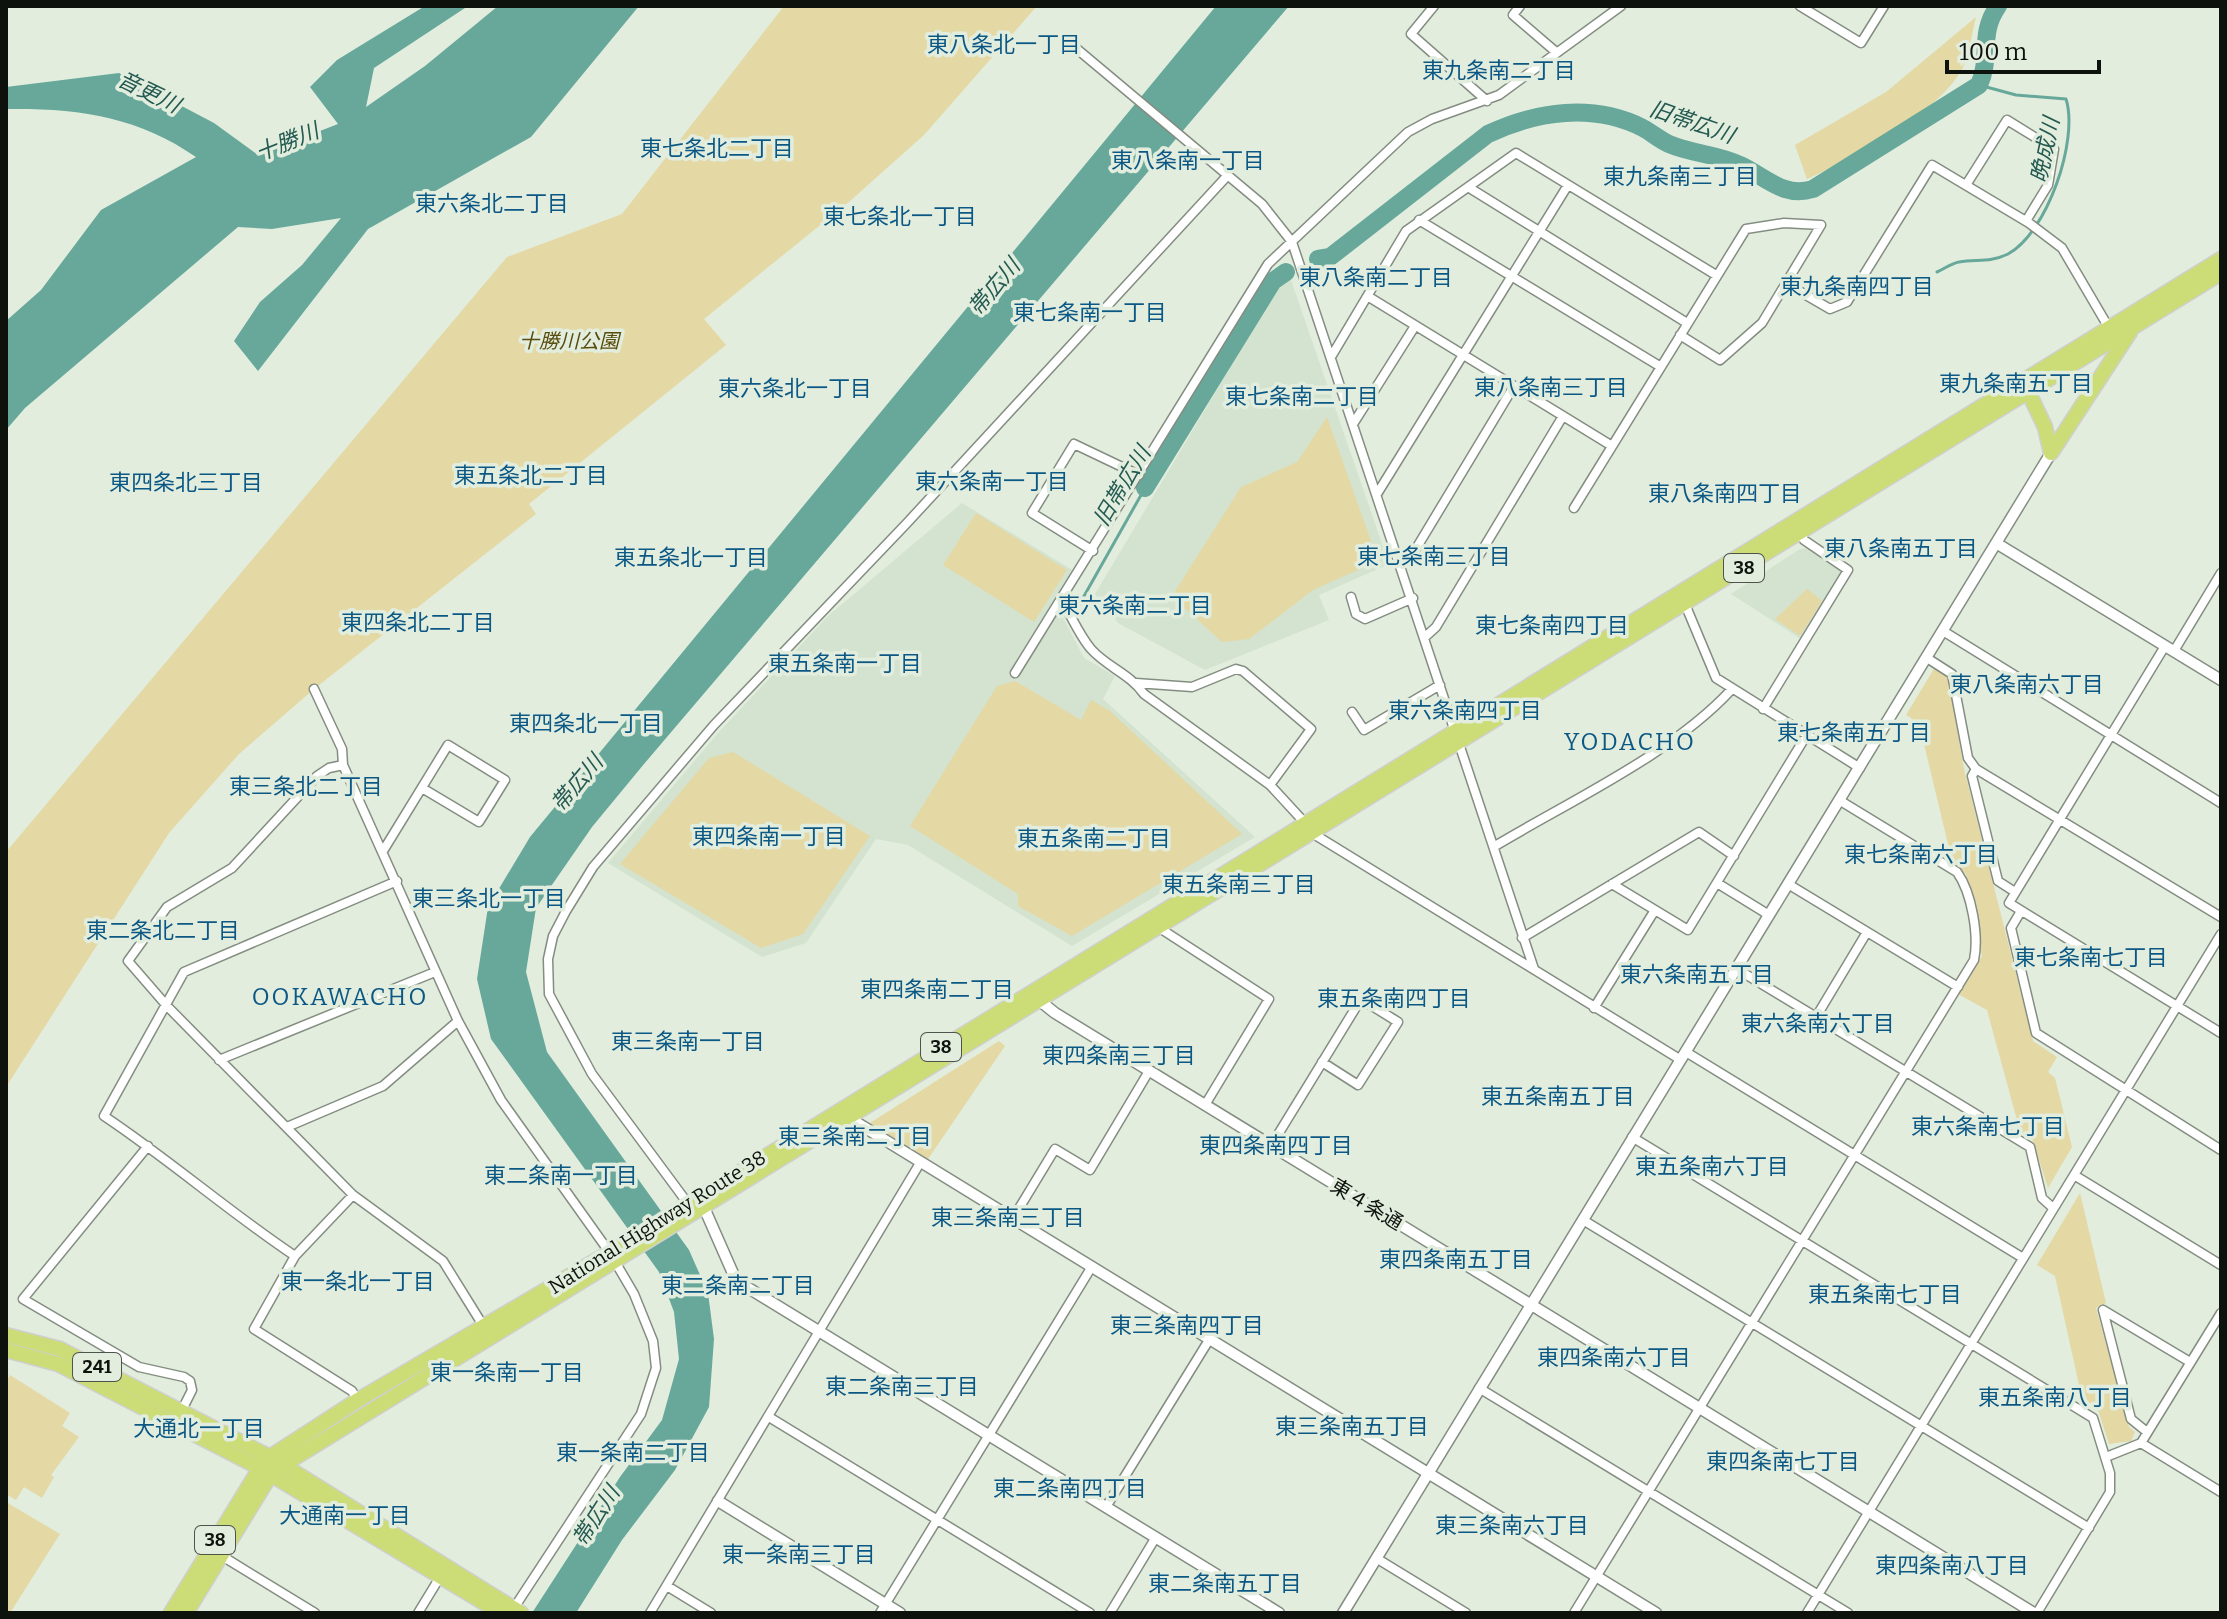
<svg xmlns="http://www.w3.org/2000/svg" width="2227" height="1619" viewBox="0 0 2227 1619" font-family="Bitter,'Noto Sans JP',serif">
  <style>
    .built { fill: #d3e3cf }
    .green { fill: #e4d8a4 }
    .water { fill: #67a89b }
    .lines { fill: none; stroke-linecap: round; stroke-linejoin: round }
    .stream { stroke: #67a89b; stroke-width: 3 }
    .river { stroke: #67a89b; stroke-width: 18 }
    .minor-casing { stroke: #848d81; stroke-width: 11 }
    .tertiary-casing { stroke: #848d81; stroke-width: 13 }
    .trunk-casing { stroke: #cfd0cf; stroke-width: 17 }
    .minor { stroke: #fff; stroke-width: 8 }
    .tertiary { stroke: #fff; stroke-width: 10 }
    .trunk { stroke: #ccdc77; stroke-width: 14 }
    .labels { text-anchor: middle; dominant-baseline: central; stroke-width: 7; stroke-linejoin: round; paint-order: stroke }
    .shield { fill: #e2edde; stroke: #4e544c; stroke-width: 2 }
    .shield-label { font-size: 18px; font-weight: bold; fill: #0e120d }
    .park-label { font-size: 20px; font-style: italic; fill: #594c0c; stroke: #e2edde }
    .street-label { font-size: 20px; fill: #0e120d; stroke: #e2edde }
    .neighbourhood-label { font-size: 22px; fill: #0c5885; stroke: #e2edde }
    .water-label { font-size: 22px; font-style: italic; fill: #245a51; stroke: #e2edde }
    .quarter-label { font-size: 24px; letter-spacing: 2px; fill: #0c5885; stroke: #e2edde }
  </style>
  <rect width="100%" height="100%" fill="#e2edde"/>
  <path class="built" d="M1291,280L1389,564L1319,595L1329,620L1205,670L1118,623L1095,594L1280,284Z
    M962,503L1074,571L1055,602L1084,658L1115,676L1103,699L1255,837L1072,946L908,845L876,839L806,943L762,957L608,863L718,733L828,616Z
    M1809,548L1842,569L1840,577L1801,639L1731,594L1800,549Z"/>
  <path class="green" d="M784,6H1037L924,135L850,201L704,319L726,345L529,504L536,514L314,689L238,755L169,833L6,1087V852L507,257L622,214Z
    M1976,17C1972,32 1970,51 1964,65C1944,110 1852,159 1807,179L1795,145L1886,92Z
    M1327,417L1378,561L1313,590L1249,639L1222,642L1180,604L1174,593L1241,487L1297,462Z
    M976,513L1067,570L1034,622L943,565Z
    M1807,589L1822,601L1800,636L1775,619Z
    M1935,667L1948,677L1964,769L2033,1041L2057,1057L2048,1072L2055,1078L2072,1147L2048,1188L2032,1138L2020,1131L1987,1010L1958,994L1982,956L1966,874L1953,865L1919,723L1906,715Z
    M1015,681L1081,720L1091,700L1110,711L1242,834L1072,936L1018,906V894L910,826L997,686Z
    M733,752L870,836L803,934L761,948L620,864L709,758Z
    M999,1041L1005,1046L928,1159L870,1123Z
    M2080,1193L2106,1303L2096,1308L2129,1427L2135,1432L2131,1441L2109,1444L2098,1410L2083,1403L2055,1276L2037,1265Z
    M10,1375L70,1413L62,1426L79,1437L51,1475L54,1477L42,1498L24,1487L16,1500L6,1494V1382Z
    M6,1502L60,1534L10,1613H6Z"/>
  <path class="water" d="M425,6H468L374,68L366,107L425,66L498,6H639L531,137L368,229L258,371L234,341L260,302L302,265L341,218L272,229L238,227L25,408L6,430V321L41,290L101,210L196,157C137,116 77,108 6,109V87L119,73L214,123L258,155L338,124L310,87L337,60Z
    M1216,6H1289L644,764L592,827L536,908L526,972L547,1052L689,1250L708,1293L714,1339L709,1407L675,1470L622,1540L576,1613H532L620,1477L662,1420L679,1359L674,1312L659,1272L491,1039L477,979L488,907L530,837Z"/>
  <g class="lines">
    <path class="stream" d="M1937,272C1944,269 1952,263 1959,262C1977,259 1990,263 2008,254C2047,233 2079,140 2066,99L2016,95L1979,85
      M1079,605L1145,488"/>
    <path class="river" d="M1318,259L1330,257L1488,134C1537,111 1593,103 1643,128C1652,133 1660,140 1669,144C1692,154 1718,154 1740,165C1766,177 1783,198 1813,189L1979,85C1992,56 1978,35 1998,6
      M1145,488L1273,281L1286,272"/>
    <g class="minor-casing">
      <path id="minor" d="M1434,6L1411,34L1487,101
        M1520,6L1513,15L1556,52
        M1800,6L1861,43L1884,6
        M1077,49L1262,204L1292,242L1534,969
        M1966,185L2007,120L2054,149L2048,185L2026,221
        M1468,187L1687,323
        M1419,220L1661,367
        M1787,284L1830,309L1847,302L1932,165L2029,223L2062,248L2109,328
        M1369,297L1612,446
        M1331,357L1406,231L1516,153L1716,275
        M1353,424L1415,326
        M1377,494L1568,185
        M1574,508L1746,229L1784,223L1821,225L1762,323L1720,360L1680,335
        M1093,551L1032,513L1074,444L1139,475
        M1401,564L1411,557L1514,386
        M1351,597L1356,614L1365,619L1413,598
        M1061,599C1071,615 1079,635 1091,649C1107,667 1130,674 1144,694L1270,785L1305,823
        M1685,604L1716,678L1860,768
        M1943,631L2221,803
        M1425,637L1436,627L1563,416
        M2165,646L2009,903L2221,1033
        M2174,651L2221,573
        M1927,658L1952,674L1968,758L1976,769L2221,917
        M1015,673L1268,264L1408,132L1432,119L1499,95L1621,6
        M1136,683L1192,687L1236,669L1243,671L1311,729L1270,785
        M314,689L342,749L343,765L458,1021L501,1100L610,1253L634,1294L653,1341L656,1368L641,1414L514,1608
        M1763,709L1848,570L1804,540L1800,533
        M1352,712L1364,730L1440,685
        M343,765L329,768L317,776L232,868L167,907L128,961L167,1006L353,1195L443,1261L484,1327
        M1976,769L1972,776L1998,881L2015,892
        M1312,833L1681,1060
        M1495,846C1570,801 1672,754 1731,690
        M383,851L448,745L505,780L479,822L422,788
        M1717,883L1769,915
        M1612,884L1688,930L1806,736
        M1788,884L1958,987
        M2021,911L2011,928L2036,1033L2221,1150
        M1158,927L1269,999L1205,1105
        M1522,938L1699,832L1734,856
        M1737,969L2030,1147L2042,1198L2053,1208
        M1594,1008L1655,910
        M1816,1017L1867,932
        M1686,1052L2023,1258
        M219,1060L435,972
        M287,1127L383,1086L458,1021
        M1632,1137L2093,1418L2110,1473V1492L2037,1613
        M148,1146L23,1299L139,1367L184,1377L190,1381L192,1390L182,1410
        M1271,1146L1361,999L1398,1022L1358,1085L1322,1062
        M2074,1175L2221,1265
        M353,1195L295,1256L254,1329L352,1391L358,1400
        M689,1205L592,1074L549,994L548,959L553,936L566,911L593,867L714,725L907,523L1228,175
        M1012,1220L1055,1149L1090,1170L1149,1071
        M1583,1220L2089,1528
        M295,1256C229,1212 170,1160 104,1116L184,972L397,881
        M2103,1310L2131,1419L2147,1432
        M2103,1310L2190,1362
        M1479,1388L1848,1613
        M769,1417L1090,1613
        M2141,1443L2221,1492
        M2106,1457L2141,1443L2221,1313
        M1106,1507L1209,1340
        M222,1556L315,1613
        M1376,1558L1466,1613
        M667,1586L711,1613
        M418,1613L440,1577
        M650,1613L920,1163
        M880,1613L1091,1268
        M1110,1613L1156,1537
        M1574,1613L1974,960C1979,936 1972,893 1957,872L1839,800
        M1807,1613L2221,934"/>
    </g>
    <g class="tertiary-casing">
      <path id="tertiary" d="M1996,543L2221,680
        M1035,997L1055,1013L2034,1613
        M846,1116L1656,1613
        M702,1203L735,1278L745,1286L1279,1613
        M718,1501L900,1613
        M1343,1613L2051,453"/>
    </g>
    <g class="trunk-casing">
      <path id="trunk" d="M2026,387L2045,427L2051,453
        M2051,453L2130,332
        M6,1335L60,1349L270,1457L521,1613
        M6,1350L58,1364L260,1468L501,1613
        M171,1613L260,1468L270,1457L358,1400L619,1247L2221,259
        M186,1613L271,1474L283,1465L2221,273"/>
    </g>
    <use href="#minor" class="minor"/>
    <use href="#tertiary" class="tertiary"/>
    <use href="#trunk" class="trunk"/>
  </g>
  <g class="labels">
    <g class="shield">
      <rect x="1724" y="554" width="40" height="28" rx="6"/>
      <rect x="921" y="1033" width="40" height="28" rx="6"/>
      <rect x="73" y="1353" width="48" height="28" rx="6"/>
      <rect x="195" y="1526" width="40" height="28" rx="6"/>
    </g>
    <g class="shield-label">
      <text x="1744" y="568">38</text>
      <text x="941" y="1047">38</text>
      <text x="97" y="1367">241</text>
      <text x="215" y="1540">38</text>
    </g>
    <g class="park-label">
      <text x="569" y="341">十勝川公園</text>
    </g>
    <g class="street-label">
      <text transform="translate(1367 1204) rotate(31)">東４条通</text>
      <text transform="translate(657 1222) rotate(-32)">National Highway Route 38</text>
    </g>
    <g class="neighbourhood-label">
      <text x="1004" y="44">東八条北一丁目</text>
      <text x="1499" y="70">東九条南二丁目</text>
      <text x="717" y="148">東七条北二丁目</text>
      <text x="1188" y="160">東八条南一丁目</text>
      <text x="1680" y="176">東九条南三丁目</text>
      <text x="492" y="203">東六条北二丁目</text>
      <text x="900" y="216">東七条北一丁目</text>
      <text x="1376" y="277">東八条南二丁目</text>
      <text x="1857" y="286">東九条南四丁目</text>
      <text x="1090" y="312">東七条南一丁目</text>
      <text x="2016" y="383">東九条南五丁目</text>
      <text x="1551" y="387">東八条南三丁目</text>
      <text x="795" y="388">東六条北一丁目</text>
      <text x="1302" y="396">東七条南二丁目</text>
      <text x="531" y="475">東五条北二丁目</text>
      <text x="992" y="481">東六条南一丁目</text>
      <text x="186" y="482">東四条北三丁目</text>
      <text x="1725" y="493">東八条南四丁目</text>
      <text x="1901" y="548">東八条南五丁目</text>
      <text x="1434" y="556">東七条南三丁目</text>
      <text x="691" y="557">東五条北一丁目</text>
      <text x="1135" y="605">東六条南二丁目</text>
      <text x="418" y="622">東四条北二丁目</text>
      <text x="1552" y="625">東七条南四丁目</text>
      <text x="845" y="663">東五条南一丁目</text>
      <text x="2027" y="684">東八条南六丁目</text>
      <text x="1465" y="710">東六条南四丁目</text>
      <text x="586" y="723">東四条北一丁目</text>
      <text x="1854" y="732">東七条南五丁目</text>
      <text x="306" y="786">東三条北二丁目</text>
      <text x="769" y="836">東四条南一丁目</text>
      <text x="1094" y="838">東五条南二丁目</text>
      <text x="1921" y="854">東七条南六丁目</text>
      <text x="1239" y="884">東五条南三丁目</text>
      <text x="489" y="898">東三条北一丁目</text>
      <text x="163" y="930">東二条北二丁目</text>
      <text x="2091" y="957">東七条南七丁目</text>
      <text x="1697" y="974">東六条南五丁目</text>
      <text x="937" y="989">東四条南二丁目</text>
      <text x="1394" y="998">東五条南四丁目</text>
      <text x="1818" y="1023">東六条南六丁目</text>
      <text x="688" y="1041">東三条南一丁目</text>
      <text x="1119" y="1055">東四条南三丁目</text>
      <text x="1558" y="1096">東五条南五丁目</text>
      <text x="1988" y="1126">東六条南七丁目</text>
      <text x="855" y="1136">東三条南二丁目</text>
      <text x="1276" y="1145">東四条南四丁目</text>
      <text x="1712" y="1166">東五条南六丁目</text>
      <text x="561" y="1175">東二条南一丁目</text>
      <text x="1008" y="1217">東三条南三丁目</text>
      <text x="1456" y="1259">東四条南五丁目</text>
      <text x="358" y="1281">東一条北一丁目</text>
      <text x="738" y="1285">東二条南二丁目</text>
      <text x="1885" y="1294">東五条南七丁目</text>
      <text x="1187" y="1325">東三条南四丁目</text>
      <text x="1614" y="1357">東四条南六丁目</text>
      <text x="507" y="1372">東一条南一丁目</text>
      <text x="902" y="1386">東二条南三丁目</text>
      <text x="2055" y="1397">東五条南八丁目</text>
      <text x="1352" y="1426">東三条南五丁目</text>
      <text x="199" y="1428">大通北一丁目</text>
      <text x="633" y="1452">東一条南二丁目</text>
      <text x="1783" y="1461">東四条南七丁目</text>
      <text x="1070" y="1488">東二条南四丁目</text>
      <text x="345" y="1515">大通南一丁目</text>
      <text x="1512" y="1525">東三条南六丁目</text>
      <text x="799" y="1554">東一条南三丁目</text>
      <text x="1952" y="1565">東四条南八丁目</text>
      <text x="1225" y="1583">東二条南五丁目</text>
    </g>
    <g class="water-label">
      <text transform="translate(149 92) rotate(26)">音更川</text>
      <text transform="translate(1692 122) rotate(19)">旧帯広川</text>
      <text transform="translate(287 142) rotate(-22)">十勝川</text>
      <text transform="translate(2045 150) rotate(-78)">晩成川</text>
      <text transform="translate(994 287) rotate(-50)">帯広川</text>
      <text transform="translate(1122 486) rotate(-59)">旧帯広川</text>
      <text transform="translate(577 783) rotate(-50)">帯広川</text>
      <text transform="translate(596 1516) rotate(-57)">帯広川</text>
    </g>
    <g class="quarter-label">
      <text x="1630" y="742">YODACHO</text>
      <text x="340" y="997">OOKAWACHO</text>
    </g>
  </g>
  <rect width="2227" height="1619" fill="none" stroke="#0e120d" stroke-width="16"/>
  <path d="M1947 60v12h152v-12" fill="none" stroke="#0e120d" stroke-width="4"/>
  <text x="1959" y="60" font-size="24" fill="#0e120d" stroke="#e2edde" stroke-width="6" paint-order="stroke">100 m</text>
</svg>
